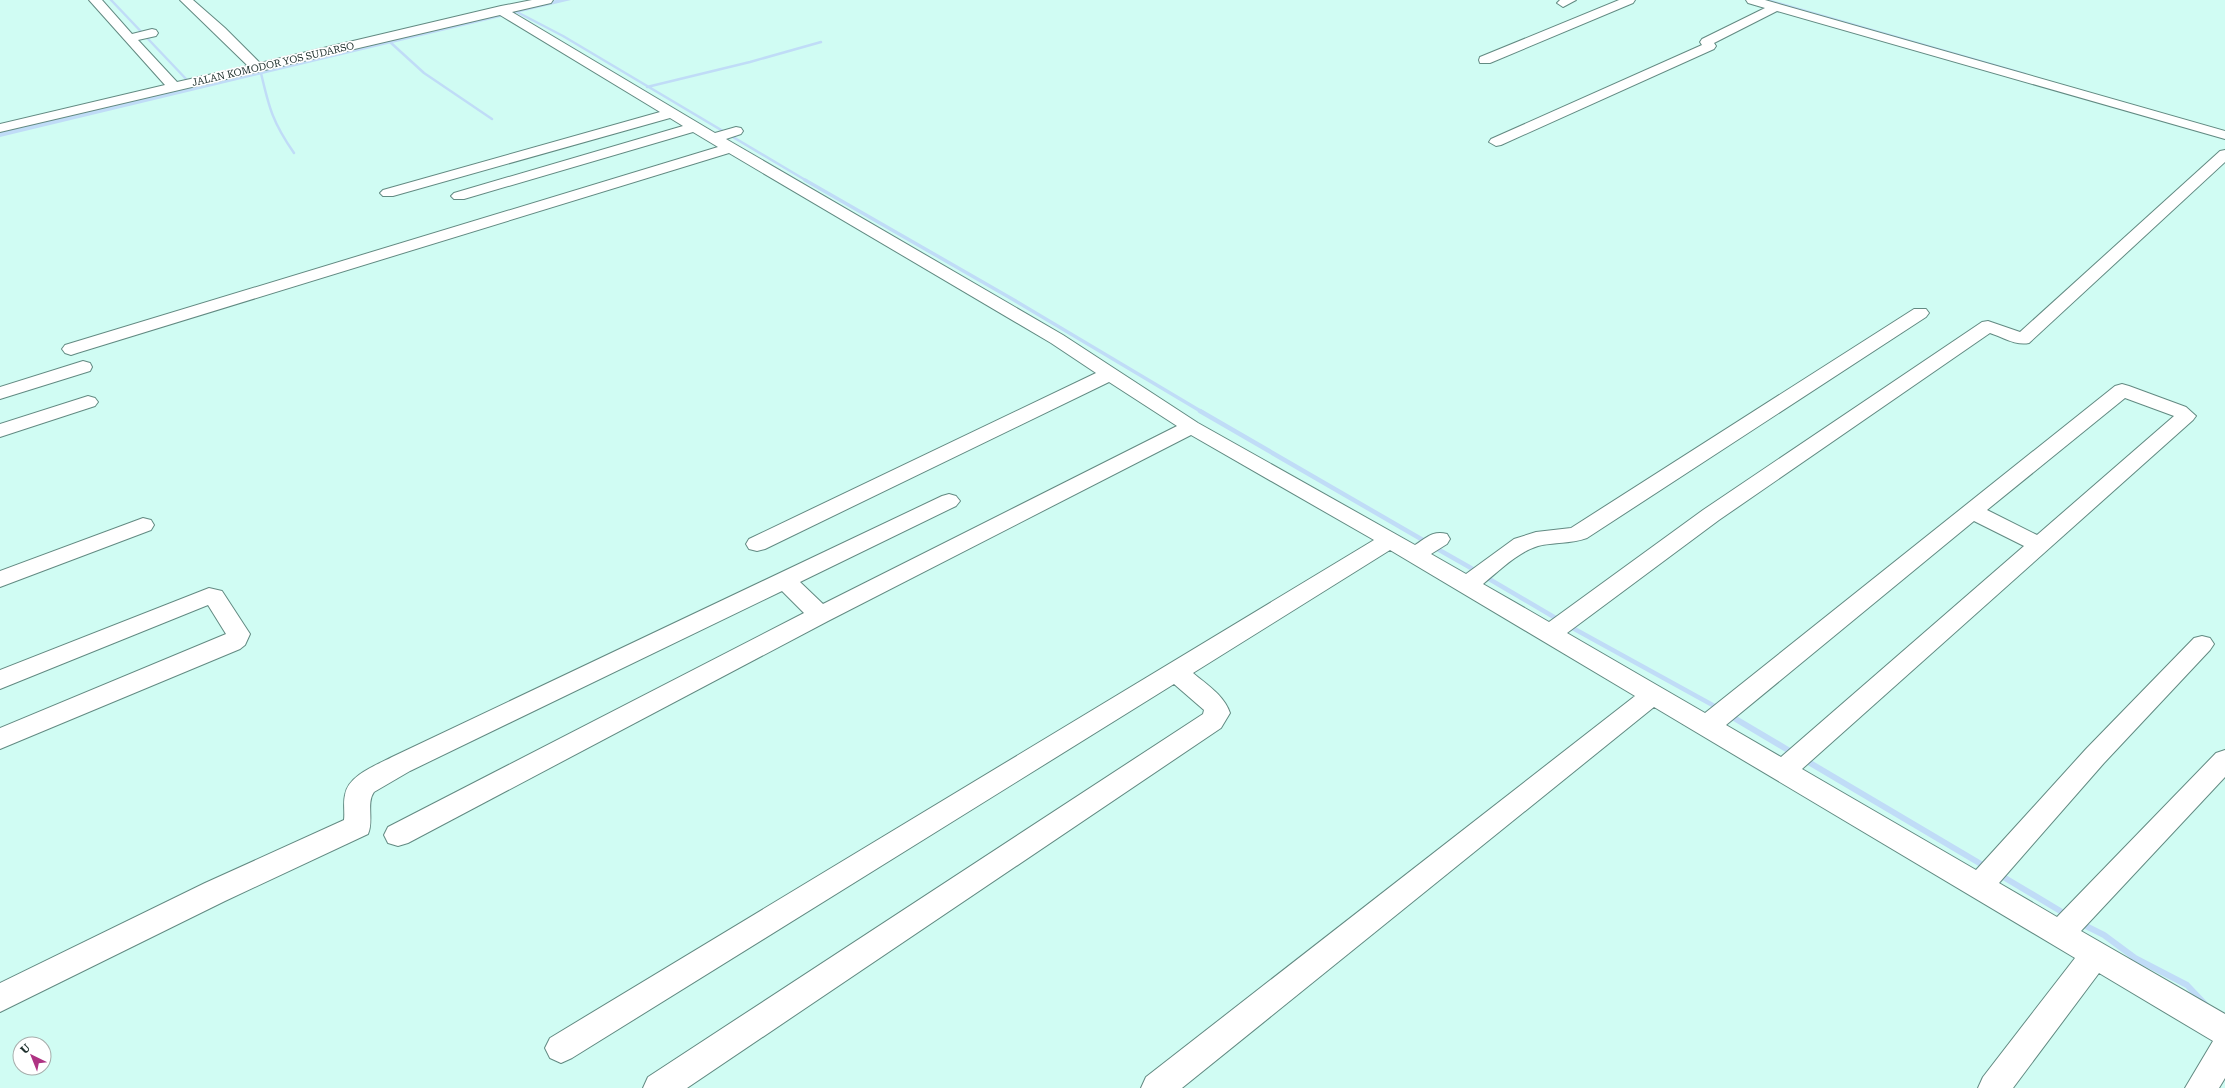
<svg xmlns="http://www.w3.org/2000/svg" width="2225" height="1088" viewBox="0 0 2225 1088" font-family="'Roboto Serif',serif">
  <style>
    .lines { fill: none; stroke-linecap: round; stroke-linejoin: round }
    .stream-far3 { stroke: #c0dcf7; stroke-width: 2.5 }
    .stream-far2 { stroke: #c0dcf7; stroke-width: 3.5 }
    .stream-far1 { stroke: #c0dcf7; stroke-width: 4.5 }
    .stream { stroke: #c0dcf7; stroke-width: 6 }
    .canal { fill: #c0dcf7; fill-rule: evenodd }
    .minor-casing { stroke: #628a82; stroke-width: 2 }
    .minor { fill: #fff; fill-rule: evenodd }
    .labels { text-anchor: middle; dominant-baseline: central; stroke-width: 3.5; stroke-linejoin: round; paint-order: stroke }
    .far-street-label { font-size: 10px; fill: #20312e; stroke: #fff }
  </style>
  <rect width="100%" height="100%" fill="#d0fcf3"/>
  <g class="lines">
    <path class="stream-far3" d="M111,0L188,81
      M1767,0L2025,74
      M517,12L563,36L807,181
      M390,42L424,73L492,119
      M261,73C269,108 273,123 294,153
      M647,87L750,62L821,42"/>
    <path class="stream-far2" d="M805,180L1014,300L1202,412"/>
    <path class="stream-far1" d="M1200,411L1428,543
      M1434,547L1478,572
      M1484,576L1559,620
      M1569,626L1718,708"/>
    <path class="stream" d="M1717,707L1718,708
      M1729,715L1793,753
      M1805,760L1986,867
      M2000,875L2067,915
      M2082,924L2104,935L2135,958L2187,985L2205,1004"/>
    <path class="canal" d="M556,0H571L0,137V131Z"/>
    <g class="minor-casing">
      <path id="minor" d="M89,0H102L132,34L152,29L156,30L158,33L156,36L138,40L177,82L248,66L180,0H193L225,28L260,63L501,6L532,0H553L551,3L512,12L715,133L736,127L741,128L743,131L741,134L726,139L1063,335L1198,423L1415,545C1426,538 1433,530 1447,534L1450,539L1447,544L1431,554L1466,574L1514,539L1536,532L1571,528L1914,309H1926L1929,313L1926,317L1587,538C1571,544 1554,542 1538,546C1518,552 1499,571 1483,584L1549,622L1703,510L1982,322L1988,321L2020,332L2220,151L2225,150V162L2029,343C2016,346 2002,337 1990,333L1719,520L1567,633L1705,713L2115,386L2122,384L2129,386L2186,407L2196,416L2193,420L1802,769L1976,870L2086,749L2194,638L2202,636L2210,638L2214,644L2210,650L2104,763L1999,883L2057,917L2216,753L2225,750V777L2081,931L2225,1014V1078L2219,1088H2185L2213,1041L2099,973L2013,1088H1978L1983,1077L2075,958L1654,707L1182,1088H1141L1146,1077L1635,696L1390,550L1193,673C1206,684 1224,695 1230,713L1221,728L687,1088H643L648,1077L1203,714L1204,710L1174,684L572,1058L561,1063L550,1058L545,1048L550,1038L1374,540L1191,435L828,621L408,843L398,846L388,843L384,835L388,827L804,613L782,591L410,771L374,792C366,803 374,821 368,834L225,901L0,1012V983L205,883L344,820C345,812 343,803 345,795C348,775 377,765 392,757L942,496L949,494L956,496L960,501L956,506L800,582L823,604L1177,426L1109,382L765,549L757,551L749,549L746,544L749,539L1096,373L1051,343L729,153L77,353L71,355L65,353L62,349L65,345L718,147L693,132L464,199H454L451,196L454,193L683,126L670,118L393,196H383L380,193L383,190L660,112L500,15L0,132V124L165,85ZM2125,398L2174,416L2037,535L1987,510ZM1974,521L2024,546L1781,757L1726,725Z
        M1560,0H1576L1563,7L1557,3Z
        M1619,0H1635L1633,3L1490,63H1480L1479,60L1480,57Z
        M1746,0H1765L2225,131V139L1777,11L1714,43L1716,46L1714,49L1501,145L1496,146L1489,142L1491,139L1702,45L1700,42L1702,39L1765,8L1748,3Z
        M83,361L90,363L92,367L90,371L0,399V387Z
        M88,396L95,398L98,402L95,406L0,437V424Z
        M143,518L151,520L154,525L151,530L0,587V571Z
        M209,588L222,591L250,634L245,645L240,649L0,749V728L226,634L208,605L0,689V670Z"/>
    </g>
    <use href="#minor" class="minor"/>
  </g>
  <g class="labels">
    <g class="far-street-label">
      <text transform="translate(273 64) rotate(-13)">JALAN KOMODOR YOS SUDARSO</text>
    </g>
  </g>
  <g transform="translate(32 1056) rotate(317)"><circle r="19" fill="#ffffff" stroke="#a6adab"/>
  <path d="M0-3L7 15L0 10L-7 15Z" fill="#af3383"/>
  <text y="-6" font-size="11" font-weight="bold" text-anchor="middle" fill="#20312e">U</text>
  </g>
</svg>
